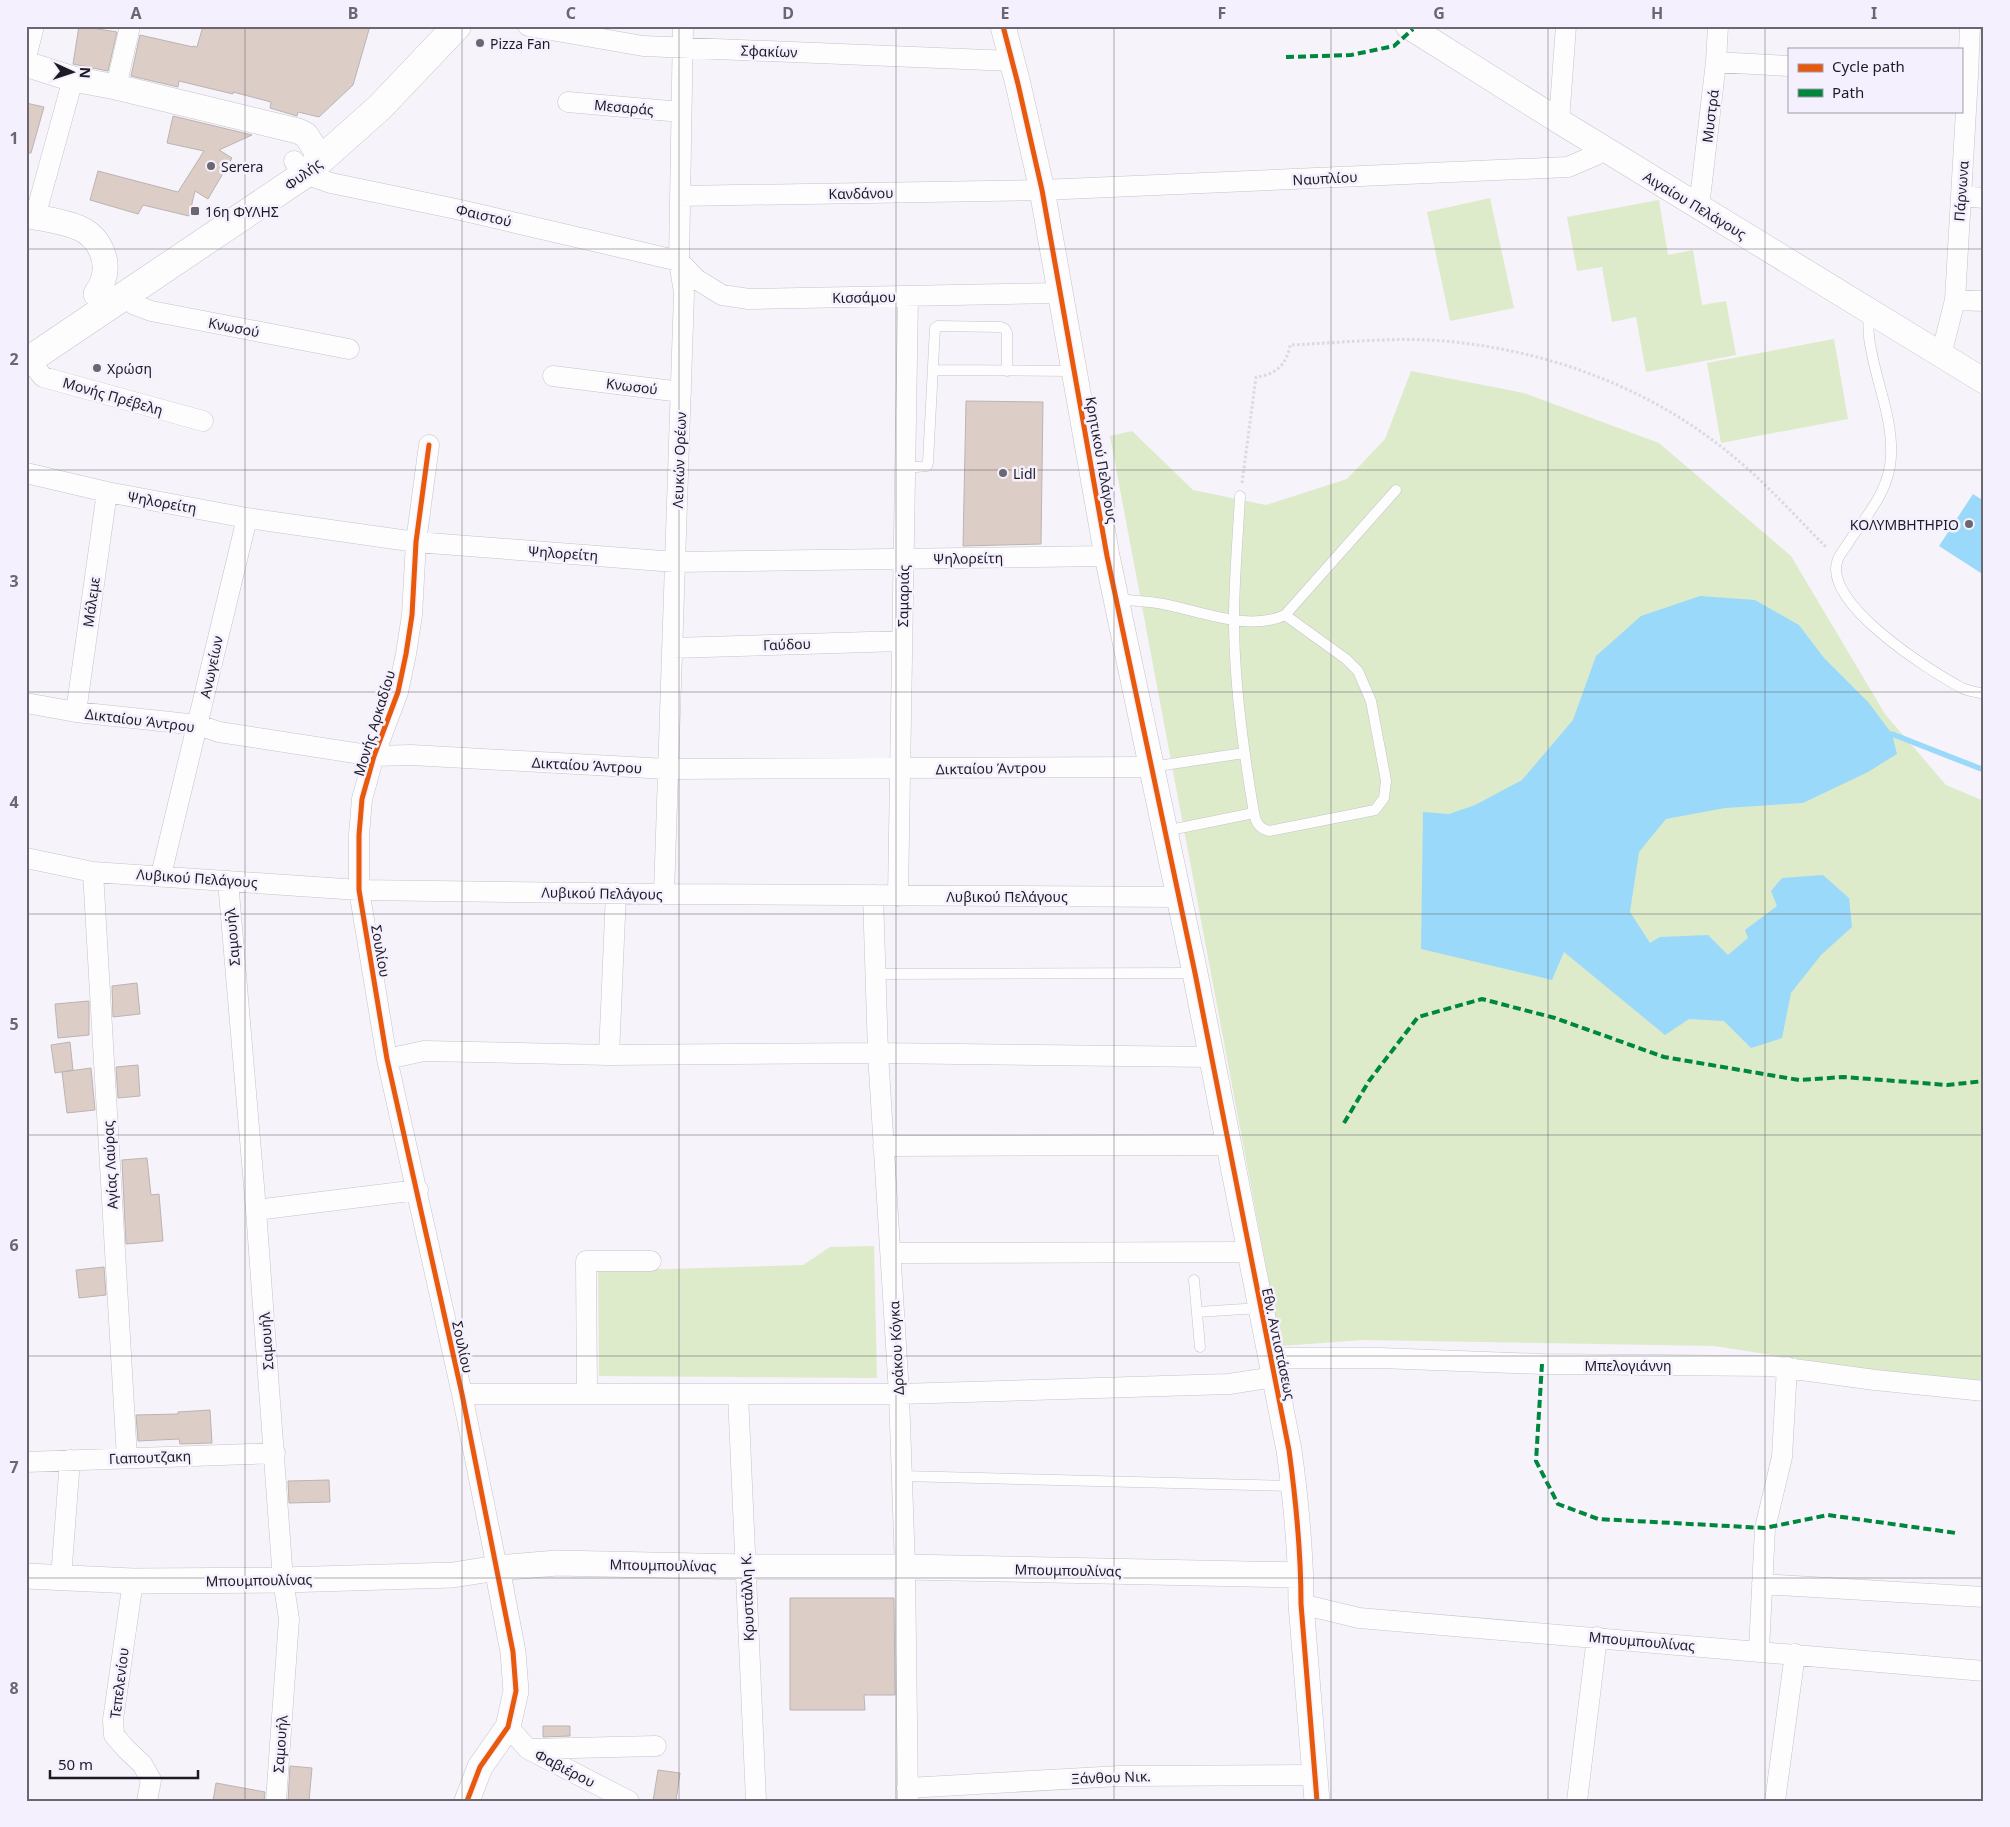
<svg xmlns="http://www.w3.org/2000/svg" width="2010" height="1827" viewBox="0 0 2010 1827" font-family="'Noto Sans',sans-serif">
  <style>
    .green { fill: #ddebca }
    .water { fill: #9ad9fa }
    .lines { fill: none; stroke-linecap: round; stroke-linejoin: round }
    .stream { stroke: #9ad9fa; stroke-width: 5.5 }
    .building { fill: #dccdc6; stroke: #bbb4b3 }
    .service-casing { stroke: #c5c2cb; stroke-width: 11 }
    .minor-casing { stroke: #c5c2cb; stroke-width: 21 }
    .tertiary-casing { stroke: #c5c2cb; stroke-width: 26 }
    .primary-casing { stroke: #c5c2cb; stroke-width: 29 }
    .path { stroke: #dbdadc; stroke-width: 3; stroke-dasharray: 2.5 2.5; stroke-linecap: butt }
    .service { stroke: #fefdfe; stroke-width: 10 }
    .minor { stroke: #fefdfe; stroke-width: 20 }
    .tertiary { stroke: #fefdfe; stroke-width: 25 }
    .primary { stroke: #fefdfe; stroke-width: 28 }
    .quiet { stroke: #00873e; stroke-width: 4; stroke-dasharray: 8 4; stroke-linecap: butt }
    .cycleway-casing { stroke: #f5f0fd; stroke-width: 8 }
    .cycleway { stroke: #e8590c; stroke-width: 5 }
    .grid { fill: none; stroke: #6a6770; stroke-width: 1; stroke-opacity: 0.55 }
    .poi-dot { fill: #6a6770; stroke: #f5f0fd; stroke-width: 2 }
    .labels { text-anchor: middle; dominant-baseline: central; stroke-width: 5; stroke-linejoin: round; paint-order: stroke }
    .poi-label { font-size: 14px; fill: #1f1b26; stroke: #f5f0fd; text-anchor: start }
    .street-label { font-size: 14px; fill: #1f1b26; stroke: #f5f0fd }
    .neatline { fill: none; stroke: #6a6770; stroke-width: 2 }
    .grid-label { font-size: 16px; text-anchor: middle; font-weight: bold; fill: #6a6770 }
  </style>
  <rect width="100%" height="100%" fill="#f6f3fa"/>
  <path class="green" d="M1490,198L1514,308L1450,321L1427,212Z
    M1659,200L1668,255L1693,250L1702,305L1726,301L1736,355L1646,372L1636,317L1612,322L1602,267L1577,271L1567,217Z
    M1834,339L1848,419L1721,443L1707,363Z
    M1411,371L1524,393L1659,443L1791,556L1885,714L1946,785L1984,801V1383L1836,1365L1714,1346L1363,1340L1281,1346L1110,436L1132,431L1193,490L1266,505L1347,479L1385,439Z
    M874,1246L877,1378L599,1376L598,1271L803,1265L830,1247Z"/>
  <path class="water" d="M1973,494L1984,501V575L1939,546Z
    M1700,596L1755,600L1799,625L1824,658L1869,703L1892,734L1897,754L1868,772L1803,803L1725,808L1666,819L1639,852L1630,912L1650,943L1660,937L1708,935L1728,955L1748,938L1745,930L1777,906L1771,891L1782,878L1823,875L1849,898L1852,927L1821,955L1791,993L1782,1038L1751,1048L1724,1021L1689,1019L1665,1035L1564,952L1552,980L1421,949L1423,812L1449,814L1475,805L1522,780L1573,720L1596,656L1641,616Z"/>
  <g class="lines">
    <path class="stream" d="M1892,734L1984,770"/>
  </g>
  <path class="building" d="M79,26L117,32L108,71L73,64Z
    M203,26H370L353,85L319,117L298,112L297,116L270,108L271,102L233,92V94L179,81L178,87L131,76L140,35L193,47V46L197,47Z
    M26,103L44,107L31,153H26Z
    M173,116L252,135L219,150L232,158L208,199L195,191L189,216L143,205L138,214L90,200L98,171L178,192L204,151L167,143Z
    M966,401L1043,402L1041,544L963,546Z
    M137,983L140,1014L113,1017L112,986Z
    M89,1001V1035L58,1038L55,1004Z
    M70,1042L73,1070L55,1073L51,1045Z
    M138,1065L140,1096L118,1098L116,1067Z
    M91,1068L95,1110L67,1113L62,1072Z
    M147,1158L151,1195L159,1194L163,1241L126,1244L122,1160Z
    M104,1267L106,1295L79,1298L76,1270Z
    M210,1410L212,1443L180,1444L179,1439L138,1441L136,1415L178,1414V1412Z
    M329,1480L330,1502L289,1503L288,1481Z
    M790,1598H894L895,1695H864L865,1710H790Z
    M543,1726H570V1736L543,1737Z
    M290,1766L312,1768L309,1801H288Z
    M658,1770L680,1773L676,1801H653Z
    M216,1783L265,1792L264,1801H213Z"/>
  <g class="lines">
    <g class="service-casing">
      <path id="service" d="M1869,311C1868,324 1868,337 1871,349C1877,384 1893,420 1891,456C1890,489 1868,514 1850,540C1847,546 1841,552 1838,559C1820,602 1930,671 1962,688C1968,691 1977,692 1984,694
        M933,370L1075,371
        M905,468L927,466L928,462L935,328L938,326L1001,327L1005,329L1007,333V371
        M1240,496C1238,537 1234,578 1234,619C1234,684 1243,749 1254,813C1256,823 1259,828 1269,831L1375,810L1384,798L1386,781L1371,701L1358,671L1346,659L1285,615
        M1117,599C1132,601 1148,601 1163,604C1200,611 1250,632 1285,615L1396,490
        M1151,767L1244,753
        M1165,831L1254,813
        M875,974L1194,973
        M1194,1280L1200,1347
        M1197,1312L1260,1308
        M902,1476L1293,1486"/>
    </g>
    <g class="minor-casing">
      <path id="minor" d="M528,26L643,46L1012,61
        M26,57L34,26
        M1716,62L1789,66
        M116,87L130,26
        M568,102L681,112
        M1559,121L1566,26
        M294,161L305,174L331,183L456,209L679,261L696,279L722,295L749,299L1061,293
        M680,196L1042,190L1568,167L1596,155L1601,147
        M1961,196L1984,198
        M1699,207L1716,62L1718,26
        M35,217L73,79
        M122,296L135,305L151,311L349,349
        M1955,300L1984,301
        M1941,355L1955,300L1968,76L1970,26
        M29,360L43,377L203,421
        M553,376L681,392
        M429,445L416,542L412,615L406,654L398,692L374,756L362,799L359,835V890L387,1059L462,1394L497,1568
        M26,473L107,492L247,518L416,542L675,562L1107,556
        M672,648L902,641
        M26,703L76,712L198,725L219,732L374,756L411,755L667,769L1151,767
        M76,712L107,492
        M26,858L93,872L359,890L664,894L1179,897
        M93,872L127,1458
        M161,875L247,518
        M228,881L256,1210L283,1580L289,1619L276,1801
        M664,894L684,293L679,261L683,26
        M873,895L878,1053L899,1394L905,1567L908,1801
        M898,896L908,296
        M609,1055L616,893
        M387,1059L424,1051L609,1055L878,1053L1210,1057
        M883,1146L1228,1145
        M256,1210L418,1190
        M891,1253L1249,1252
        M1270,1358H1380L1542,1364L1771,1366L1875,1380L1984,1391
        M462,1394H899L1229,1384L1274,1377
        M587,1394L586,1261H651
        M738,1394L756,1801
        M26,1462L275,1453
        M61,1578L70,1460
        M133,1581L113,1720L114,1735L126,1749L142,1764L151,1780L147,1801
        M1762,1584L1984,1597
        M1301,1604L1359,1618L1984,1671
        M1759,1650L1765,1528L1782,1457L1787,1367
        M508,1727L528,1749L629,1801
        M530,1749L656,1746
        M907,1788L1120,1776L1316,1775
        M1577,1801L1597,1637
        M1775,1801L1795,1654"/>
    </g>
    <g class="tertiary-casing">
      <path id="tertiary" d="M1003,26L1018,84L1042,190L1107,556L1195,973L1289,1450C1296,1501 1301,1553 1301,1604L1317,1801
        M1408,26L1559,121L1984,381
        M26,64L73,79L116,87L298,131L306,135L322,160
        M26,215C43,219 63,221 79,228C99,236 110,261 103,280C102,285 98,290 96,294
        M26,1576L133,1581L283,1580L453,1575L497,1568L557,1563L746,1567H905L1301,1575
        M467,1801L480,1767L508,1727L516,1691L513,1652L497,1568"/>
    </g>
    <g class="primary-casing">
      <path id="primary" d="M26,362L305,174L380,107L457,26"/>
    </g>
    <path class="path" d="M1242,483L1256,377C1275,375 1287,365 1290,345C1336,343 1383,338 1430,340C1541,347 1650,386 1735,458C1768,485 1797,518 1827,548"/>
    <use href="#service" class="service"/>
    <use href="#minor" class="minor"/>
    <use href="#tertiary" class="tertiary"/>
    <use href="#primary" class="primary"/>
    <path class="quiet" d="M1286,57L1351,55L1394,46L1413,29
      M1344,1123L1369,1081L1418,1017L1482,999L1555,1018L1664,1057L1799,1080L1844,1077L1947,1085L1984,1081
      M1542,1364L1536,1461L1558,1504L1598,1519L1765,1528L1828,1515L1956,1533"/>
    <g class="cycleway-casing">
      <path id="cycleway" d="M1003,26L1018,84L1042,190L1107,556L1195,973L1289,1450C1296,1501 1301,1553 1301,1604L1317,1801
        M429,445L416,542L412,615L406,654L398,692L374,756L362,799L359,835V890L387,1059L462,1394L513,1652L516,1691L508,1727L480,1767L467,1801"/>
    </g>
    <use href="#cycleway" class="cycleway"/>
  </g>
  <path class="grid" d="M245,26V1801M462,26V1801M679,26V1801M896,26V1801M1114,26V1801M1331,26V1801M1548,26V1801M1765,26V1801M26,249H1984M26,470H1984M26,692H1984M26,914H1984M26,1135H1984M26,1356H1984M26,1578H1984"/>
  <g class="poi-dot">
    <circle cx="480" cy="43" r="5"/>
    <circle cx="211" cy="166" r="5"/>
    <rect x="190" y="206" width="10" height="10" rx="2.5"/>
    <circle cx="97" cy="368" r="5"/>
    <circle cx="1003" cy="473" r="5"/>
    <circle cx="1969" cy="524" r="5"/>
  </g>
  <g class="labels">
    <g class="poi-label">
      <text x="490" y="43">Pizza Fan</text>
      <text x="221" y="166">Serera</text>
      <text x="205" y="211">16η ΦΥΛΗΣ</text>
      <text x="107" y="368">Χρώση</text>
      <text x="1013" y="473">Lidl</text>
      <text x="1959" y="524" text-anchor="end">ΚΟΛΥΜΒΗΤΗΡΙΟ</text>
    </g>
    <g class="street-label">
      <text transform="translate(769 51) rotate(2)">Σφακίων</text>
      <text transform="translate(624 107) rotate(5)">Μεσαράς</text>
      <text transform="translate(1710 116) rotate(-83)">Μυστρά</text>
      <text transform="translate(303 174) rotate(-37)">Φυλής</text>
      <text transform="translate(1325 178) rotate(-3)">Ναυπλίου</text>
      <text transform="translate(1961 191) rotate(-86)">Πάρνωνα</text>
      <text transform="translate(861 193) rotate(-1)">Κανδάνου</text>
      <text transform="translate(1695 205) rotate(31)">Αιγαίου Πελάγους</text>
      <text transform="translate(484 215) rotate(13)">Φαιστού</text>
      <text transform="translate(864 297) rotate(-1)">Κισσάμου</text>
      <text transform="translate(234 327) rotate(11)">Κνωσού</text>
      <text transform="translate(632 386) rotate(7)">Κνωσού</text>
      <text transform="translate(113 396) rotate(16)">Μονής Πρέβελη</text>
      <text transform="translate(679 460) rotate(-88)">Λευκών Ορέων</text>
      <text transform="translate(1102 460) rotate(80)">Κρητικού Πελάγους</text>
      <text transform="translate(162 502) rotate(10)">Ψηλορείτη</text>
      <text transform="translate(563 553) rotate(4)">Ψηλορείτη</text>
      <text transform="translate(968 558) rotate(-1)">Ψηλορείτη</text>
      <text transform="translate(903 596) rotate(-89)">Σαμαριάς</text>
      <text transform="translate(91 602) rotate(-82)">Μάλεμε</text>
      <text transform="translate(787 644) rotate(-2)">Γαύδου</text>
      <text transform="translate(211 667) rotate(-78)">Ανωγείων</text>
      <text transform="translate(140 720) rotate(7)">Δικταίου Άντρου</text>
      <text transform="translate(374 723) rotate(-73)">Μονής Αρκαδίου</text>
      <text transform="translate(587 765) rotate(3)">Δικταίου Άντρου</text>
      <text transform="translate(991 768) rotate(-1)">Δικταίου Άντρου</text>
      <text transform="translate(197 878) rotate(4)">Λυβικού Πελάγους</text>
      <text transform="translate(602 893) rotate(1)">Λυβικού Πελάγους</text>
      <text x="1007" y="896">Λυβικού Πελάγους</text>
      <text transform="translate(232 937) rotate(-95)">Σαμουήλ</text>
      <text transform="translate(381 951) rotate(80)">Σουλίου</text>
      <text transform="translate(110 1165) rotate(-93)">Αγίας Λαύρας</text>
      <text transform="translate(266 1341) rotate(-94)">Σαμουήλ</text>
      <text transform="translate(1279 1344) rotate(78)">Εθν. Αντιστάσεως</text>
      <text transform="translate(463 1347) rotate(78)">Σουλίου</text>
      <text transform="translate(896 1348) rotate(-93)">Δράκου Κόγκα</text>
      <text x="1628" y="1365">Μπελογιάννη</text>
      <text transform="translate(150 1457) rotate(-2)">Γιαπουτζακη</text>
      <text transform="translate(663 1565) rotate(1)">Μπουμπουλίνας</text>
      <text transform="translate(1068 1570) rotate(1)">Μπουμπουλίνας</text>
      <text transform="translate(259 1580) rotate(-1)">Μπουμπουλίνας</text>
      <text transform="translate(747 1597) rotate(-92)">Κρυστάλλη Κ.</text>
      <text transform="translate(1642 1641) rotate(5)">Μπουμπουλίνας</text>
      <text transform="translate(119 1683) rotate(-83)">Τεπελενίου</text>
      <text transform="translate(280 1744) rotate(-86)">Σαμουήλ</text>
      <text transform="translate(565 1768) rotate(27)">Φαβιέρου</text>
      <text transform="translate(1111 1777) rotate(-2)">Ξάνθου Νικ.</text>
    </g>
  </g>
  <rect width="2010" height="1827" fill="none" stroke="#f5f0fd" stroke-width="55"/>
  <rect x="1788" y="48" width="175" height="65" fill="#f5f0fd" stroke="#9f9ba7"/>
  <rect x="1798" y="64" width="25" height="8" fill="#e8590c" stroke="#9f9ba7"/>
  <text x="1832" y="72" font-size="15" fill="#1f1b26">Cycle path</text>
  <rect x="1798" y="89" width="25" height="8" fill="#00873e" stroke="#9f9ba7"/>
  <text x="1832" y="98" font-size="15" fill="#1f1b26">Path</text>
  <g transform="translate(72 72) rotate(93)" stroke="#f5f0fd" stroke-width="4" paint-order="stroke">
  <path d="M0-4L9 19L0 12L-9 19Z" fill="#1f1b26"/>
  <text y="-8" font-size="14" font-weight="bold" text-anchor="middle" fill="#1f1b26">N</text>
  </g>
  <path d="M50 1770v8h148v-8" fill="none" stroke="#1f1b26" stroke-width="2.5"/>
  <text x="58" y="1770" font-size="15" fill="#1f1b26" stroke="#f5f0fd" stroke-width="4" paint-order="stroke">50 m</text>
  <rect x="28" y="28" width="1954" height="1772" class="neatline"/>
  <g class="grid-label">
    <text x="136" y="19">A</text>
    <text x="353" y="19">B</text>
    <text x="571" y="19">C</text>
    <text x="788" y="19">D</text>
    <text x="1005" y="19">E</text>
    <text x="1222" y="19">F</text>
    <text x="1439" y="19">G</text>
    <text x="1657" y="19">H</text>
    <text x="1874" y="19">I</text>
    <text x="14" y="144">1</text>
    <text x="14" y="365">2</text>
    <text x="14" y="587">3</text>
    <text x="14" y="808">4</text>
    <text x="14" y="1030">5</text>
    <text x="14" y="1251">6</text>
    <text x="14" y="1473">7</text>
    <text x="14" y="1694">8</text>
  </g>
</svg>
